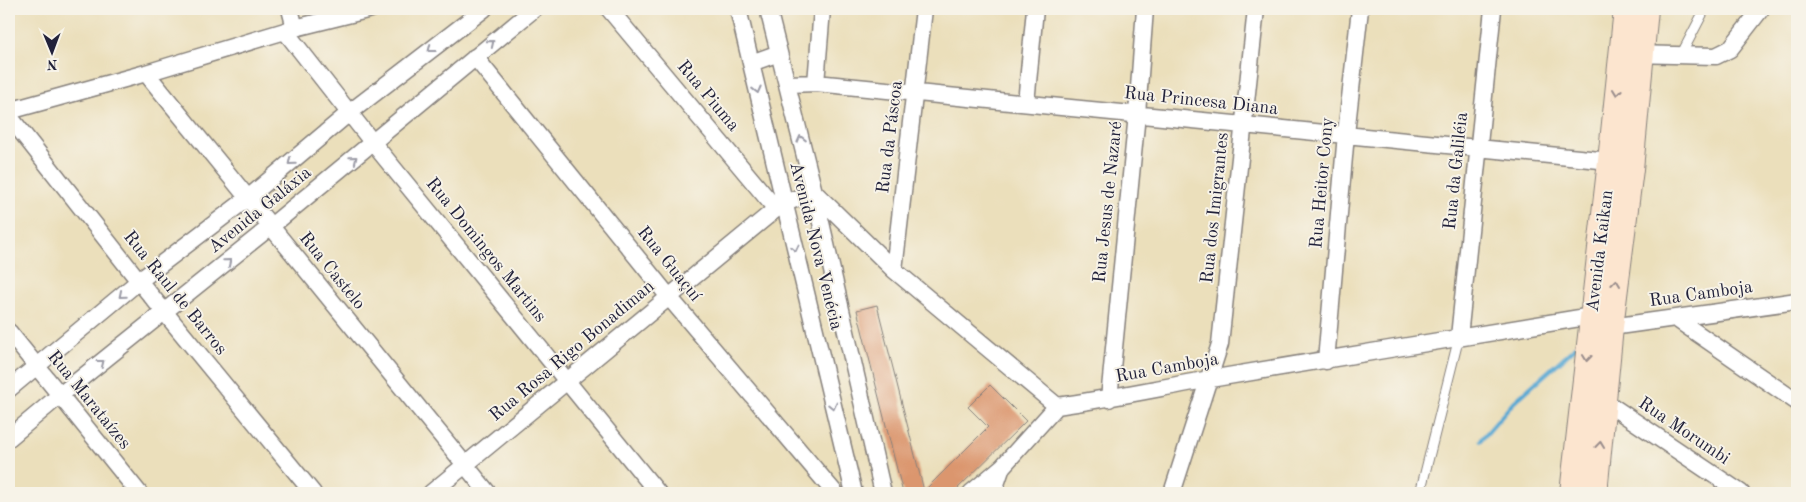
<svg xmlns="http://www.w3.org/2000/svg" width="1806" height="502" viewBox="0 0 1806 502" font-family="'Old Standard TT',serif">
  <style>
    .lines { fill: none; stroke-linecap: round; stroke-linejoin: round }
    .stream { stroke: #59a9d3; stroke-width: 4.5 }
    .building { fill: #db966e }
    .lane-casing { stroke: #86807b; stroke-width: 11 }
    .street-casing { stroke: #86807b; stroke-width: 19 }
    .secondary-casing { stroke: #86807b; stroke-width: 26 }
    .lane { stroke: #fff; stroke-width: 9 }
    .street { stroke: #fff; stroke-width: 16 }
    .secondary { stroke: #fce5cf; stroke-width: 24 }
    .oneway { stroke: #9c9ca7 }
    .oneway2 { stroke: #9a8d8c }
    .labels { text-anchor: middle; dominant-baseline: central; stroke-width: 4; stroke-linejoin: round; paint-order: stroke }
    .street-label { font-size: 18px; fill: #22223b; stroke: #f7f3e8 }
  </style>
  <rect width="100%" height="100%" fill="#f7f3e8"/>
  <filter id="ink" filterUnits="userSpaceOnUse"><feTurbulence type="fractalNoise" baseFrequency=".02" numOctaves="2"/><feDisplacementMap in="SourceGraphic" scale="10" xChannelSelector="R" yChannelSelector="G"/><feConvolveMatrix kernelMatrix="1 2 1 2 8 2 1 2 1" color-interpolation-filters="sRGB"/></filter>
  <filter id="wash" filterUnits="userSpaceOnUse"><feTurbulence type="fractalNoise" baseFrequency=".0096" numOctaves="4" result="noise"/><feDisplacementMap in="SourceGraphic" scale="20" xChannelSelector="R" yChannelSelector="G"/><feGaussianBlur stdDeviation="1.12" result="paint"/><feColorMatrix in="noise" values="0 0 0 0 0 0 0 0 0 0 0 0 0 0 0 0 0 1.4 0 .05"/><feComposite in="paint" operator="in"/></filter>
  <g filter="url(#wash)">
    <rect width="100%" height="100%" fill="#ebdfbb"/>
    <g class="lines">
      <path class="stream" d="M1481,440L1514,402L1577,346"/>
    </g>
    <g id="blocks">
      <path class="building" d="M877,305L924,491L988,427L968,407L990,385L1026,421L953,493H903L857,310Z"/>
    </g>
  </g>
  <g filter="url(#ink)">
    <use href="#blocks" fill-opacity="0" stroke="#86807b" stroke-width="1"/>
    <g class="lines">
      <g class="lane-casing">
        <path id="lane" d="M1681,55L1705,9
          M1420,493L1459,337"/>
      </g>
      <g class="street-casing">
        <path id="street" d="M290,9L295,28
          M609,9L776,209
          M738,9L854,493
          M768,9L814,192L883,493
          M285,31L373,143L658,493
          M1631,54L1716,56L1730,49L1761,9
          M475,57L669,297L835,493
          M751,63L779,53
          M146,73L488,493
          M816,83L822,9
          M788,84L816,83L1610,161
          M1026,103L1035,9
          M9,111L146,73L295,28L371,9
          M9,116L139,281L313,493
          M894,270L924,9
          M1675,318L1797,402
          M9,332L139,493
          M1459,337L1493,9
          M1326,361L1346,134L1360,9
          M9,389L139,281L248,198L349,113L484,9
          M1109,399L1137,114L1145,9
          M1604,401L1741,493
          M9,438L59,396L270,227L534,9
          M431,493L776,209L785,203L814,192L894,270L1057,406C1108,399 1159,388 1210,379C1337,358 1465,336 1592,316L1611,327L1797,301
          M971,493L1002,467L1057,406
          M993,493L1002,467
          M1172,493L1220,344L1256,9"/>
      </g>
      <g class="secondary-casing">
        <path id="secondary" d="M1572,493L1610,161L1626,9
          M1595,493L1611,327L1631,169L1646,9"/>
      </g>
      <use href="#lane" class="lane"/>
      <use href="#street" class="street"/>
      <use href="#secondary" class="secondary"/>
    </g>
    <defs><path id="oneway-chevron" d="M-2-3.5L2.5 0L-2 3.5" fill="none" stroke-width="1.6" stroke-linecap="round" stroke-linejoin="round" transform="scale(1.25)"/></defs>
    <g class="oneway">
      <use href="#oneway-chevron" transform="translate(491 43) rotate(-39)"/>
      <use href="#oneway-chevron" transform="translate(431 49) rotate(142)"/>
      <use href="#oneway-chevron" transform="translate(757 90) rotate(76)"/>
      <use href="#oneway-chevron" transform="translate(801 139) rotate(-104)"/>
      <use href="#oneway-chevron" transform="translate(354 159) rotate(-39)"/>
      <use href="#oneway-chevron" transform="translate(291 162) rotate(140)"/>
      <use href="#oneway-chevron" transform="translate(795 248) rotate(77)"/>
      <use href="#oneway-chevron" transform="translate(228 262) rotate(-39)"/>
      <use href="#oneway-chevron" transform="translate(122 295) rotate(140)"/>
      <use href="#oneway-chevron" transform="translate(101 363) rotate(-38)"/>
      <use href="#oneway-chevron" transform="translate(833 406) rotate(77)"/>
    </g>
    <g class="oneway2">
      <use href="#oneway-chevron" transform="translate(1617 92) rotate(96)"/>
      <use href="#oneway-chevron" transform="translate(1616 283) rotate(-83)"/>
      <use href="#oneway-chevron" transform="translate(1587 358) rotate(96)"/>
      <use href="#oneway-chevron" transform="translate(1600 445) rotate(-84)"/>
    </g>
  </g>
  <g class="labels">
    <g class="street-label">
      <text transform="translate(708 96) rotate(50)">Rua Piuma</text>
      <text transform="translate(1201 101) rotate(6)">Rua Princesa Diana</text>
      <text transform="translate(890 137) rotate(-83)">Rua da Páscoa</text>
      <text transform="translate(1456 171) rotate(-84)">Rua da Galiléia</text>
      <text transform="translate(1322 183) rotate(-85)">Rua Heitor Cony</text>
      <text transform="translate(1108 202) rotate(-84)">Rua Jesus de Nazaré</text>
      <text transform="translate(1215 208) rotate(-84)">Rua dos Imigrantes</text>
      <text transform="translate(260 210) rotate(-39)">Avenida Galáxia</text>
      <text transform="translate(816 246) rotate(76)">Avenida Nova Venécia</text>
      <text transform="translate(486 250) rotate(51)">Rua Domingos Martins</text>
      <text transform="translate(1600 251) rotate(-83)">Avenida Kaikan</text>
      <text transform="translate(669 264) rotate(51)">Rua Guaçuí</text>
      <text transform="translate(332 271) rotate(51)">Rua Castelo</text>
      <text transform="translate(175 293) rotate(51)">Rua Raul de Barros</text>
      <text transform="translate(1701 294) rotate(-8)">Rua Camboja</text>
      <text transform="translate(572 351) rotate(-40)">Rua Rosa Rigo Bonadiman</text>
      <text transform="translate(1167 368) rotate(-10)">Rua Camboja</text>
      <text transform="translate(89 400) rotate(51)">Rua Marataízes</text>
      <text transform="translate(1684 431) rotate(34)">Rua Morumbi</text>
    </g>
  </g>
  <rect width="1806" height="502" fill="none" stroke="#f7f3e8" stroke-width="30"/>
  <g transform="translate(52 52) rotate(179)" stroke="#f7f3e8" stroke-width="4" paint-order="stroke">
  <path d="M0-4L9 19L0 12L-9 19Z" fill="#22223b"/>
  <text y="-8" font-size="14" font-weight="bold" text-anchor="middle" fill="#22223b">N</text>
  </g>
</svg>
